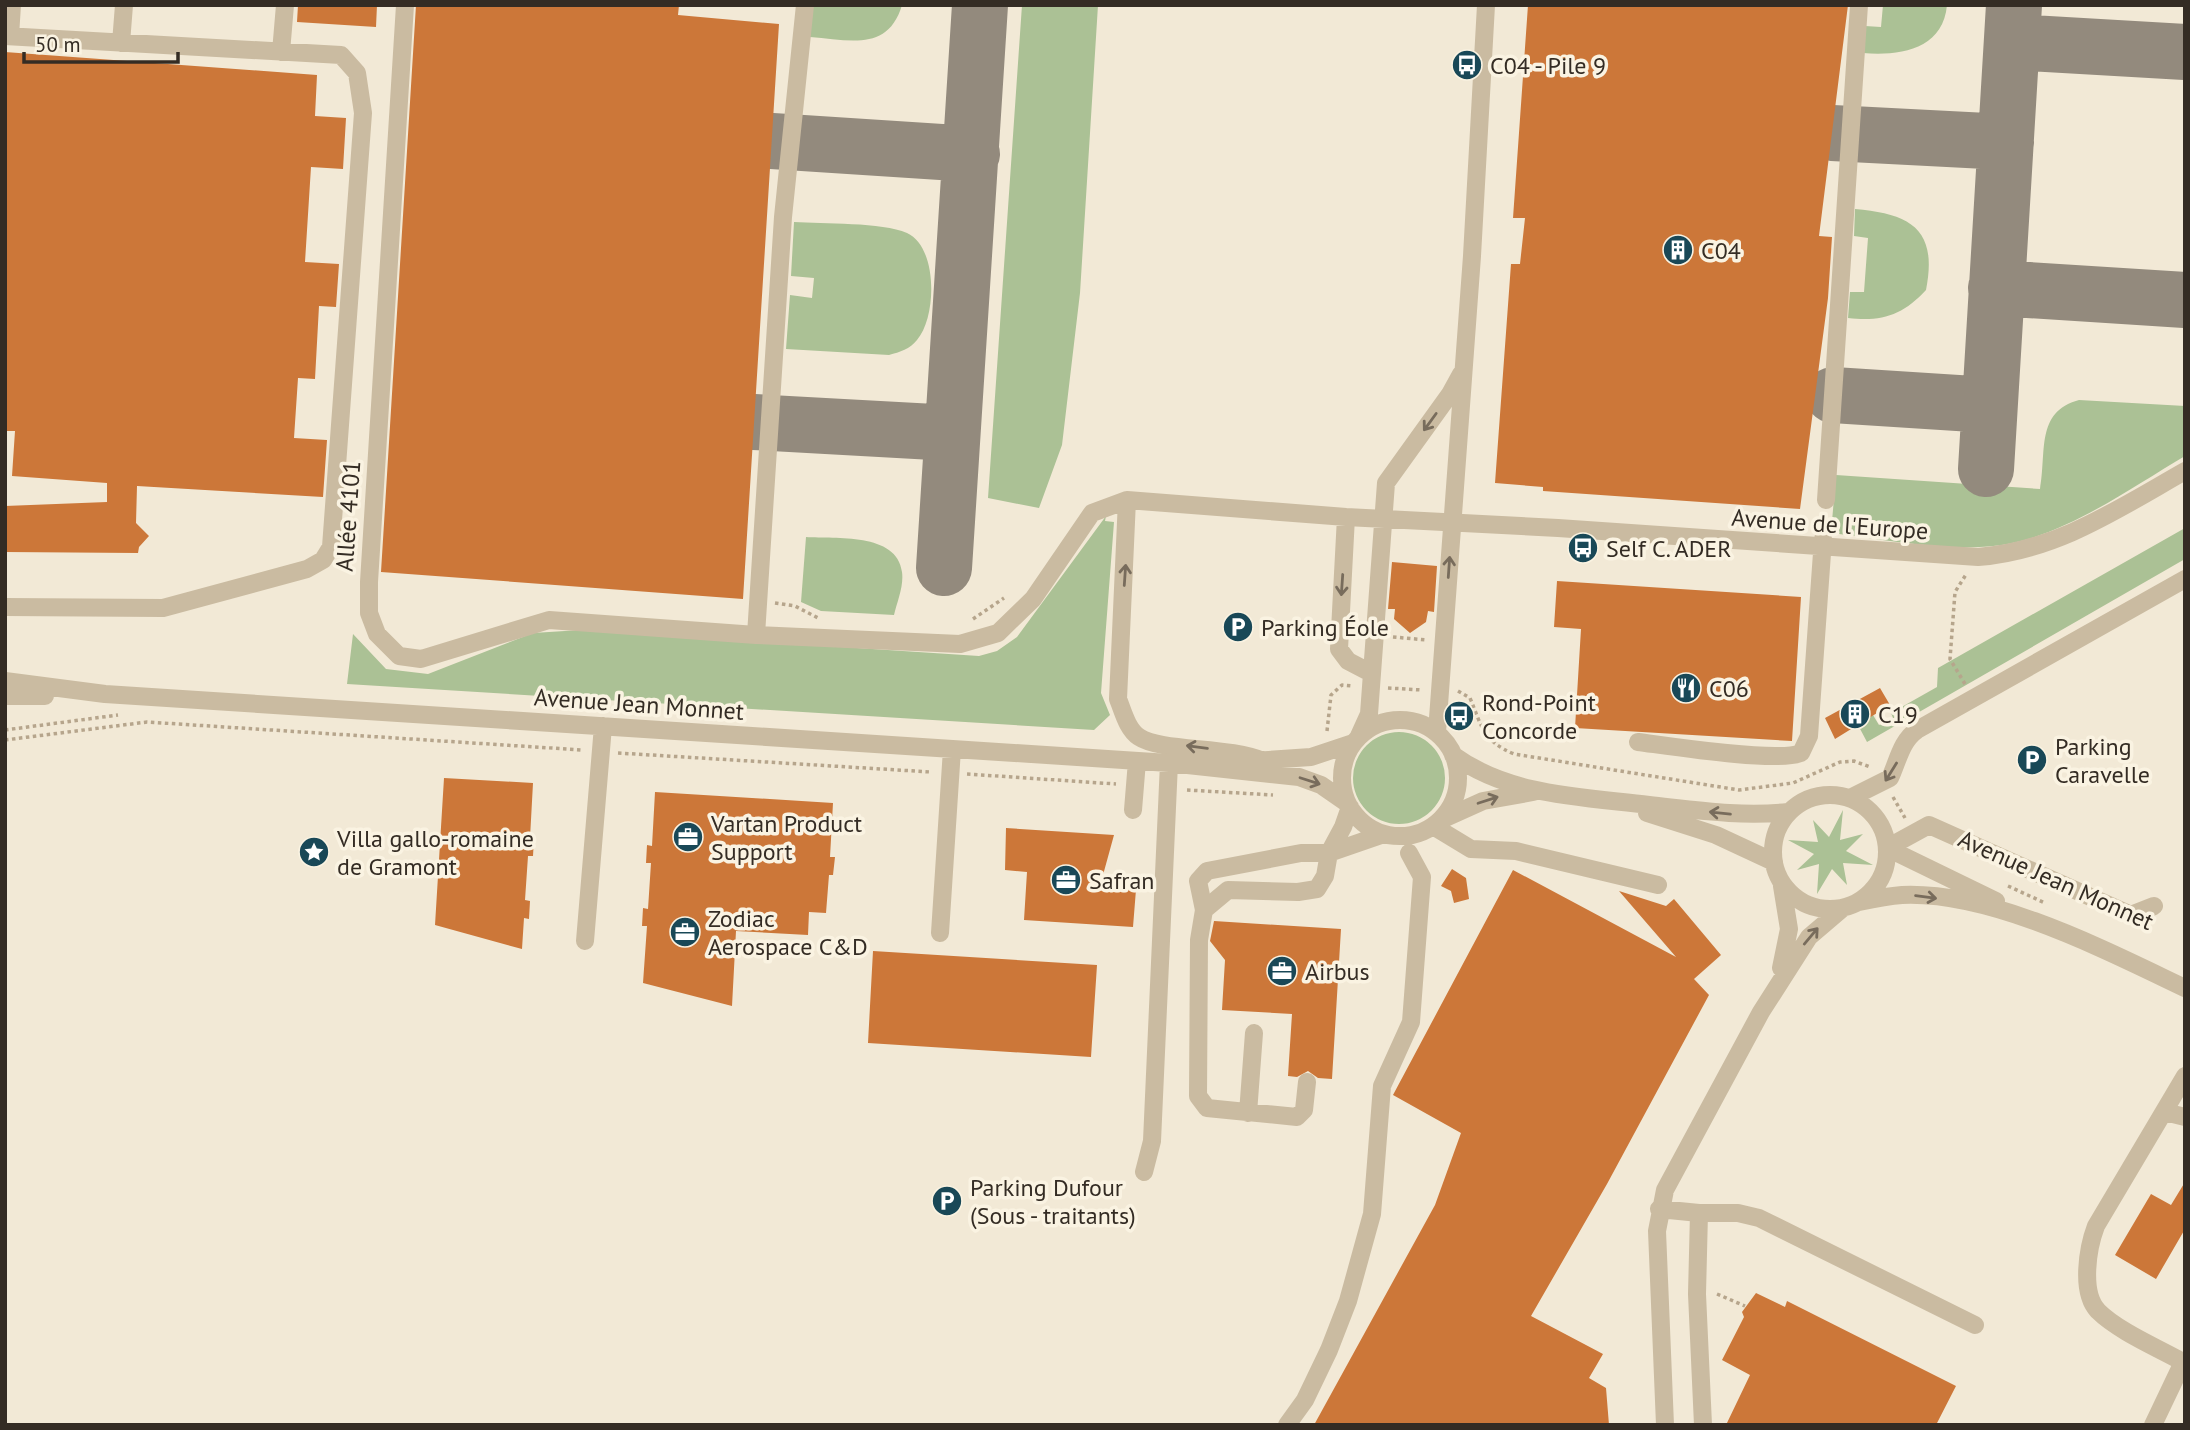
<svg xmlns="http://www.w3.org/2000/svg" width="2190" height="1430" viewBox="0 0 2190 1430" font-family="'PT Sans',sans-serif">
  <style>
    .green { fill: #abc195 }
    .lines { fill: none; stroke-linecap: round; stroke-linejoin: round }
    .taxiway { stroke: #938a7d; stroke-width: 56 }
    .building { fill: #cc7739 }
    .path { stroke: #b6a58c; stroke-width: 3.5; stroke-dasharray: 3.5 3.5; stroke-linecap: butt }
    .minor { stroke: #cabba1; stroke-width: 18 }
    .oneway { stroke: #786c5c }
    .labels { text-anchor: middle; dominant-baseline: central; stroke-width: 7; stroke-linejoin: round; paint-order: stroke }
    .poi-label { font-size: 24px; fill: #342c24; stroke: #faf3e2; text-anchor: start }
    .street-label { font-size: 24px; fill: #342c24; stroke: #faf3e2 }
  </style>
  <rect width="100%" height="100%" fill="#f2e9d6"/>
  <path class="green" d="M813,5H902C888,52 850,40 810,37Z
    M1022,5H1098L1080,293L1062,445L1039,508L988,498Z
    M1883,5H1947C1943,50 1899,56 1863,53L1865,26L1881,27Z
    M1855,209C1911,214 1938,229 1926,290C1903,315 1882,322 1848,318L1850,292H1864L1868,238L1854,236Z
    M794,222C823,224 882,222 907,233C938,247 937,317 917,340C910,349 900,352 889,355L786,349L790,295L812,298L814,278L791,276Z
    M2079,400L2185,406V456C2131,488 2064,536 2002,545C1946,553 1886,539 1831,533L1836,475L2040,489C2047,452 2035,412 2079,400Z
    M1106,516L1105,521L1114,522L1101,693L1110,715L1094,730L347,684L353,634L386,669L428,674L533,633L581,630L979,656L997,651L1017,637Z
    M2185,528V559L1867,742L1858,725L1873,715L1879,725L1893,718L1891,713L1937,687L1938,668Z
    M806,537C835,539 897,532 902,572C904,586 897,602 894,615L821,611L801,602Z
    M1353 778a46 46 0 1 1 92 0a46 46 0 1 1-92 0Z
    M1843,810L1840,840L1863,834L1846,851L1873,865L1843,863L1847,885L1832,869L1817,894L1819,864L1797,870L1814,854L1788,840L1818,842L1813,820L1829,837Z"/>
  <g class="lines">
    <path class="taxiway" d="M2012,42L2185,52
      M1832,133L2006,142
      M772,141L972,154
      M1996,288L2185,300
      M1833,395L1989,405
      M754,422L952,433
      M1986,469L2014,5
      M944,568L980,5"/>
  </g>
  <path class="building" d="M298,5H377L376,27L297,22Z
    M416,5H679L678,15L779,24L743,599L381,572Z
    M1528,5H1848L1819,236L1832,237L1828,298L1800,509L1543,491V487L1495,483L1511,264H1520L1525,218H1513Z
    M5,52L317,75L315,116L346,118L343,169L311,167L305,262L339,264L336,307L319,306L315,379L298,378L294,438L327,440L323,497L137,486L136,523L149,536L139,547L138,553L5,552V506L107,502V483L12,476L15,431H5Z
    M1392,562L1437,566L1434,612L1428,611L1426,622L1410,633L1394,619L1395,609H1388Z
    M1557,581L1801,597L1792,741L1575,728L1581,629L1554,627Z
    M1880,688L1890,705L1835,739L1825,718Z
    M444,778L533,783L530,838H534L533,856H528L525,900L530,901L529,919L524,918L522,949L435,925Z
    M655,792L833,803L830,857H835L833,875H829L826,913L809,912L808,935L736,931L732,1006L643,983L647,926H642L643,908L648,909L651,863H646L647,845L652,846Z
    M1006,828L1114,835L1103,875L1137,877L1133,927L1024,920L1027,872L1005,870Z
    M1452,869L1466,878L1469,899L1454,903L1451,891L1441,886Z
    M1513,870L1676,957L1619,891L1666,906L1674,899L1721,955L1694,979L1709,995L1607,1184L1531,1316L1603,1354L1589,1378L1606,1388L1609,1425H1314L1435,1205L1461,1133L1393,1095Z
    M1214,921L1341,929L1332,1079L1318,1078L1308,1071L1297,1077L1288,1076L1292,1014L1222,1010L1225,960L1210,941Z
    M873,951L1097,965L1091,1057L868,1043Z
    M2185,1182V1229L2156,1279L2115,1255L2151,1194L2171,1205Z
    M1756,1293L1785,1307L1787,1301L1956,1386L1936,1425H1726L1750,1375L1722,1360L1744,1317L1742,1312Z"/>
  <g class="lines">
    <path class="path" d="M775,603L795,606L820,619
      M973,619L1004,598
      M1393,637L1427,640
      M1965,684L1950,659L1955,592L1967,573
      M1388,688L1422,690
      M1458,691L1470,698C1482,727 1483,741 1514,754L1739,790L1793,783L1840,762L1854,761L1870,767
      M5,730L118,715
      M1327,731L1331,695L1342,685L1352,686
      M5,740L147,722L582,750
      M618,753L931,772
      M967,774L1116,784
      M1187,790L1273,795
      M1893,797L1905,818
      M2008,886L2045,903
      M1717,1294L1745,1306"/>
    <path class="minor" d="M405,5L369,582V613L377,634L399,656L421,659L549,620L756,635L960,644L998,633L1033,599L1092,513L1127,500L1346,517L1558,528L1978,557C2056,551 2118,509 2185,471
      M5,36L341,55L357,73L363,113L331,547L323,560L307,569L163,608L5,607
      M10,36L12,5
      M121,43L124,5
      M281,52L285,5
      M1127,500L1118,699C1123,711 1127,729 1139,737C1161,752 1230,746 1263,761
      M1826,500L1859,5
      M1346,517L1339,649L1348,661L1371,673
      M756,635L783,217L805,5
      M5,681L105,694L1169,763L1299,777L1321,785L1347,803
      M5,696H45
      M1342 778a58 58 0 1 1 116 0a58 58 0 1 1-116 0Z
      M1437,732L1472,256L1486,5
      M1359,736L1369,714L1386,483L1450,394L1461,374
      M1638,742C1669,746 1776,763 1801,753L1809,736L1823,539
      M1453,755C1509,796 1583,797 1649,805C1696,810 1741,817 1788,812
      M1253,761L1311,757L1353,743
      M1773 852a57 57 0 1 1 114 0a57 57 0 1 1-114 0Z
      M1850,798L1890,778C1898,761 1901,741 1917,730L2185,579
      M1350,807L1343,827L1329,853L1384,834
      M1133,810L1137,761
      M1647,813L1716,835L1774,862
      M1443,819L1483,801L1533,792
      M1433,826L1471,849L1516,851L1658,885
      M1887,848L1929,825L2131,915L2154,906
      M1887,848L1996,901
      M1859,902C1873,899 1888,896 1902,895C1991,891 2105,950 2185,988
      M1204,910L1228,890L1298,892L1317,889L1325,876L1329,853H1301L1207,871L1198,881L1204,910L1199,940L1198,1096L1207,1108L1297,1117L1304,1110L1307,1082
      M940,933L952,749
      M585,941L603,726
      M1781,968L1789,929L1782,886
      M2165,1112L2185,1117
      M1248,1113L1254,1033
      M1144,1172L1152,1141L1169,763
      M1659,1209L1699,1213L1697,1294L1703,1425
      M1699,1213H1738L1759,1218L1975,1325
      M1287,1425L1305,1400L1329,1350L1348,1301L1372,1214L1382,1086L1411,1022L1422,877L1409,853
      M1665,1425L1657,1231L1665,1190L1761,1012L1809,937L1843,908
      M2153,1425L2183,1362C2158,1348 2118,1331 2098,1311C2080,1292 2088,1247 2096,1226L2185,1076"/>
  </g>
  <defs><path id="oneway-shaft" d="M-6 0H5M1.5-3L5.5 0L1.5 3" fill="none" stroke-width="1.6" stroke-linecap="round" stroke-linejoin="round" transform="scale(1.75)"/></defs>
  <g class="oneway">
    <use href="#oneway-shaft" transform="translate(1430 422) rotate(126)"/>
    <use href="#oneway-shaft" transform="translate(1449 567) rotate(-86)"/>
    <use href="#oneway-shaft" transform="translate(1125 575) rotate(-86)"/>
    <use href="#oneway-shaft" transform="translate(1342 585) rotate(94)"/>
    <use href="#oneway-shaft" transform="translate(1197 747) rotate(-173)"/>
    <use href="#oneway-shaft" transform="translate(1891 772) rotate(122)"/>
    <use href="#oneway-shaft" transform="translate(1310 781) rotate(18)"/>
    <use href="#oneway-shaft" transform="translate(1488 800) rotate(-18)"/>
    <use href="#oneway-shaft" transform="translate(1720 813) rotate(-174)"/>
    <use href="#oneway-shaft" transform="translate(1926 897) rotate(7)"/>
    <use href="#oneway-shaft" transform="translate(1811 936) rotate(-50)"/>
  </g>
  <defs>
    <g id="bus-disc" transform="scale(1.575)"><circle r="9.5" fill="#194857" stroke="#faf3e2"/><path d="M-5-6H5V4H4V6H2V4H-2V6H-4V4H-5ZM-3.5-4V0h7V-4ZM-3.5 1.2v1.5H-2V1.2ZM2 1.2v1.5H3.5V1.2Z" fill="#fff"/></g>
    <g id="building-disc" transform="scale(1.575)"><circle r="9.5" fill="#194857" stroke="#faf3e2"/><path d="M-4-6H4V6H1V3H-1V6H-4ZM-2.5-4.3h1.7v1.8h-1.7ZM.8-4.3h1.7v1.8H.8ZM-2.5-1h1.7V.8h-1.7ZM.8-1h1.7V.8H.8Z" fill="#fff"/></g>
    <g id="parking-disc" transform="scale(1.575)"><circle r="9.5" fill="#194857" stroke="#faf3e2"/><path d="M-3.5-5.5H1a3.5 3.5 0 0 1 0 7H-1V5.5H-3.5ZM-1-3.4V-.6H.8a1.4 1.4 0 0 0 0-2.8Z" fill="#fff"/></g>
    <g id="restaurant-disc" transform="scale(1.575)"><circle r="9.5" fill="#194857" stroke="#faf3e2"/><path d="M-5-6h1v4h1v-4h1v4h1v-4h1v5L-1.5 .5V6h-2V.5L-5-1ZM5-6V6H3V1.5H1.5Q1.5-4 5-6Z" fill="#fff"/></g>
    <g id="office-disc" transform="scale(1.575)"><circle r="9.5" fill="#194857" stroke="#faf3e2"/><path d="M-6-3h4V-5.5h4V-3h4V5H-6ZM-1-4.5V-3h2v-1.5ZM-6 0V1H6V0Z" fill="#fff"/></g>
    <g id="sight-disc" transform="scale(1.575)"><circle r="9.5" fill="#194857" stroke="#faf3e2"/><path d="M0-6L1.8-2.2L6-1.7L2.9 1.2L3.7 5.4L0 3.3L-3.7 5.4L-2.9 1.2L-6-1.7L-1.8-2.2Z" fill="#fff"/></g>
  </defs>
  <g fill-rule="evenodd">
    <use href="#bus-disc" x="1467" y="65"/>
    <use href="#building-disc" x="1678" y="250"/>
    <use href="#bus-disc" x="1583" y="548"/>
    <use href="#parking-disc" x="1238" y="627"/>
    <use href="#restaurant-disc" x="1686" y="688"/>
    <use href="#building-disc" x="1855" y="714"/>
    <use href="#bus-disc" x="1459" y="716"/>
    <use href="#parking-disc" x="2032" y="760"/>
    <use href="#office-disc" x="688" y="837"/>
    <use href="#sight-disc" x="314" y="852"/>
    <use href="#office-disc" x="1066" y="880"/>
    <use href="#office-disc" x="685" y="932"/>
    <use href="#office-disc" x="1282" y="971"/>
    <use href="#parking-disc" x="947" y="1201"/>
  </g>
  <g class="labels">
    <g class="poi-label">
      <text x="1490" y="65">C04 - Pile 9</text>
      <text x="1701" y="250">C04</text>
      <text x="1606" y="548">Self C. ADER</text>
      <text x="1261" y="627">Parking Éole</text>
      <text x="1709" y="688">C06</text>
      <text x="1482" y="702">Rond-Point<tspan x="1482" dy="28">Concorde</tspan></text>
      <text x="1878" y="714">C19</text>
      <text x="2055" y="746">Parking<tspan x="2055" dy="28">Caravelle</tspan></text>
      <text x="711" y="823">Vartan Product<tspan x="711" dy="28">Support</tspan></text>
      <text x="337" y="838">Villa gallo-romaine<tspan x="337" dy="28">de Gramont</tspan></text>
      <text x="1089" y="880">Safran</text>
      <text x="708" y="918">Zodiac<tspan x="708" dy="28">Aerospace C&amp;D</tspan></text>
      <text x="1305" y="971">Airbus</text>
      <text x="970" y="1187">Parking Dufour<tspan x="970" dy="28">(Sous - traitants)</tspan></text>
    </g>
    <g class="street-label">
      <text transform="translate(348 516) rotate(-86)">Allée 4101</text>
      <text transform="translate(1830 524) rotate(4)">Avenue de l'Europe</text>
      <text transform="translate(639 704) rotate(4)">Avenue Jean Monnet</text>
      <text transform="translate(2056 880) rotate(24)">Avenue Jean Monnet</text>
    </g>
  </g>
  <rect width="2190" height="1430" fill="none" stroke="#342c24" stroke-width="14"/>
  <path d="M24 52v10h154v-10" fill="none" stroke="#342c24" stroke-width="3.5"/>
  <text x="35" y="52" font-size="21" fill="#342c24" stroke="#faf3e2" stroke-width="5" paint-order="stroke">50 m</text>
</svg>
